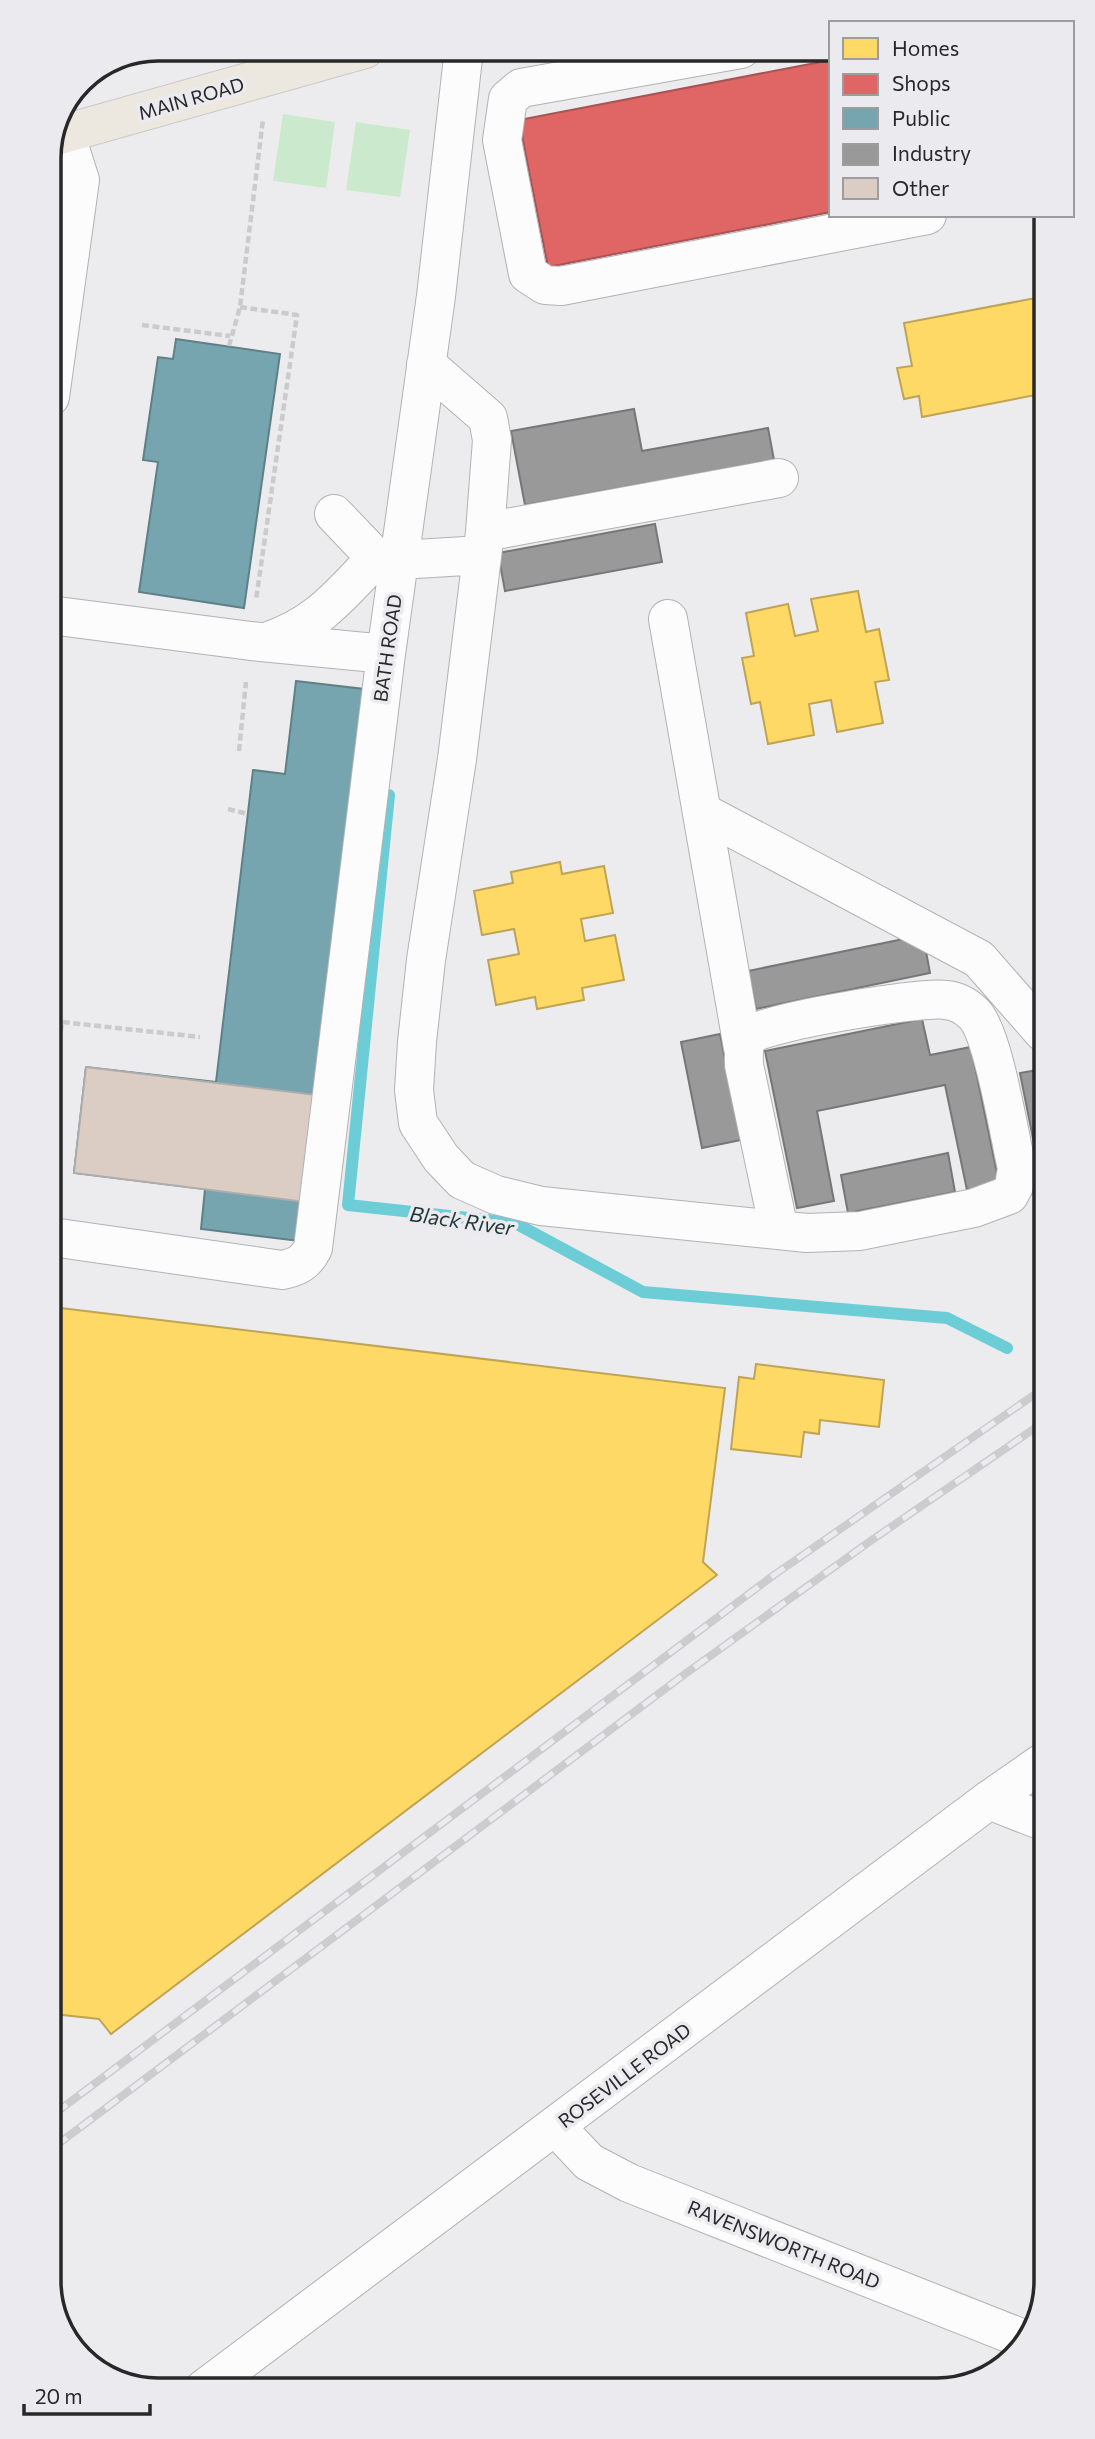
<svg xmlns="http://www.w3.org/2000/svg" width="1095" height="2439" viewBox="0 0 1095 2439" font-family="Commissioner,sans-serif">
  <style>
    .green { fill: #cbe9cd }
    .homes { fill: #ffd966; stroke: #bea454; stroke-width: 2 }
    .shops { fill: #e06666; stroke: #a95354; stroke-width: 2 }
    .public { fill: #76a5af; stroke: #5f8087; stroke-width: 2 }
    .industry { fill: #999; stroke: #777; stroke-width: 2 }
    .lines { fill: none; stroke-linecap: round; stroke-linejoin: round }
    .stream { stroke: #6dcdd6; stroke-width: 12 }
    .building { fill: #dbcdc3; stroke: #aeadae; stroke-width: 2 }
    .minor-casing { stroke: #b2b2b4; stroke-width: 40 }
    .major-casing { stroke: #c9c9ca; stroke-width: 40 }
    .path { stroke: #cbcbcc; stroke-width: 4.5; stroke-dasharray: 7 3.5; stroke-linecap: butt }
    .minor { stroke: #fcfcfc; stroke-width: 38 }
    .major { stroke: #ece8e0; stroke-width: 38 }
    .rail-casing { stroke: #cccccd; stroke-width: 8 }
    .rail { stroke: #ebebef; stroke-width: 5; stroke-dasharray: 16; stroke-linecap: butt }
    .labels { text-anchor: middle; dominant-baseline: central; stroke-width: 7; stroke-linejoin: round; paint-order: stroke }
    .street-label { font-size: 19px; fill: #282829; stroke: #ebebef }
    .water-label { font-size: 21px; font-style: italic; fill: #1f3638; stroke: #ebebef }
    .rim { fill: none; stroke: #282829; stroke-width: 3.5 }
  </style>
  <rect width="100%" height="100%" fill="#ececee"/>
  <path class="green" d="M283,114L335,122L326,188L273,181Z
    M356,122L410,130L400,197L346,190Z"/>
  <path class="homes" d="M1041,297V394L922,417L919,396L904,399L897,368L912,366L904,323Z
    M858,591L866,632L879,629L889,680L875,682L883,723L837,732L831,700L809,704L814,735L768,744L760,702L751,704L742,658L754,656L746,613L788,604L795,636L818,631L811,599Z
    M560,862L562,874L604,866L613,913L581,919L585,941L615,935L624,980L582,988L584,1000L537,1009L535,997L496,1005L488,960L519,954L514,929L482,935L474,891L513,883L511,872Z
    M1042,979V1005L1031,998Z
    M52,1307L725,1388L703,1562L717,1575L111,2034L99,2019L54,2014Z
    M756,1364L884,1380L879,1427L820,1420L819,1434L804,1432L801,1457L731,1449L739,1377L754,1379Z"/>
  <path class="shops" d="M831,60V212L548,267L519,120Z"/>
  <path class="public" d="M176,339L280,354L244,608L139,592L158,462L143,460L158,357L173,359Z
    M296,681L364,689L299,1241L201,1229L205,1189L74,1173L86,1067L216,1082L253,770L285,774Z"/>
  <path class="industry" d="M634,409L642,451L768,428L774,460L525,505L511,431Z
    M655,524L662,562L505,591L498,553Z
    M923,935L930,973L756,1009L748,971Z
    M922,1019L930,1055L971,1047L999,1183L967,1190L945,1085L817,1111L834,1201L797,1208L765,1051Z
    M720,1034L741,1140L702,1148L681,1042Z
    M1043,1069V1179H1041L1020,1073Z
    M948,1153L955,1192L848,1213L841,1175Z"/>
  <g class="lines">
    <path class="stream" d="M389,795L348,1205L515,1223L643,1292L947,1318L1007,1348"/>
  </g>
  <path class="building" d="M86,1067L316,1095L305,1202L74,1173Z"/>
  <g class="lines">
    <g class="minor-casing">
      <path id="minor" d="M741,49L521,88L508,99L502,140L528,274L545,285L561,286L927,215
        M426,364L488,418L492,440L485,532L457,759L426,960L417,1042L414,1090L418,1123L441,1158L462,1180L496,1195L541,1206L807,1233L860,1231L974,1208L1009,1195L1014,1186L1017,1168C1009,1136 994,1034 974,1014C966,1006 956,1001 946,1000C924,996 764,1022 751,1035C742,1043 744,1054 744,1065L779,1230
        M50,397L80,180L62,124
        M334,514L376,558L399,560L482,555
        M485,532L779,478
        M50,615L251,641L386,654
        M668,619L743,1048
        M266,642C318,625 339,596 376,558
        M702,812L979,959L1043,1032
        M52,1237L282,1270C298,1267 306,1262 313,1248L386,654L436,296L464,49
        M989,1800L1045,1822
        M556,2127L589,2162L629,2183L1026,2340
        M204,2389L989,1800L1045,1761"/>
    </g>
    <g class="major-casing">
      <path id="major" d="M56,136L365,49"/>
    </g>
    <path class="path" d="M240,307L297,315L256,600
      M142,325L230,336
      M229,346L240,307L263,119
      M239,751L246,682
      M228,809L248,814
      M52,1094L62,1022L200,1037"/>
    <use href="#minor" class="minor"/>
    <use href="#major" class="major"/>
    <g class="rail-casing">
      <path id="rail" d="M54,2114L774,1575L1044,1388
        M54,2147L685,1674L869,1542L1044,1422"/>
    </g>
    <use href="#rail" class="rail"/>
  </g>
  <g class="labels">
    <g class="street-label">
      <text transform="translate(191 98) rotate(-16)">MAIN ROAD</text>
      <text transform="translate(387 648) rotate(-82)">BATH ROAD</text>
      <text transform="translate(624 2075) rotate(-37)">ROSEVILLE ROAD</text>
      <text transform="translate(784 2244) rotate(22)">RAVENSWORTH ROAD</text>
    </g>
    <g class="water-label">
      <text transform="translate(462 1220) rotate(8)">Black River</text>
    </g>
  </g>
  <path d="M0 0H1095V2439H0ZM158 61H937A97 97 0 0 1 1034 158V2281A97 97 0 0 1 937 2378H158A97 97 0 0 1 61 2281V158A97 97 0 0 1 158 61Z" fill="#ebebef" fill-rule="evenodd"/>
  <path class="rim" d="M158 61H937A97 97 0 0 1 1034 158V2281A97 97 0 0 1 937 2378H158A97 97 0 0 1 61 2281V158A97 97 0 0 1 158 61Z"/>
  <rect x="829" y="21" width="245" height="196" fill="#ebebef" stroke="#9d9da0" stroke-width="2"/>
  <rect x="843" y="38" width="35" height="21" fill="#ffd966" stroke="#9d9da0" stroke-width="2"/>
  <text x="892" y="56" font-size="21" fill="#282829">Homes</text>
  <rect x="843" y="74" width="35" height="21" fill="#e06666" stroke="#9d9da0" stroke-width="2"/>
  <text x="892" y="91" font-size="21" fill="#282829">Shops</text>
  <rect x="843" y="108" width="35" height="21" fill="#76a5af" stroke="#9d9da0" stroke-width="2"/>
  <text x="892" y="126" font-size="21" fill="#282829">Public</text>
  <rect x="843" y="144" width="35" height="21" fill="#999999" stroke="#9d9da0" stroke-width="2"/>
  <text x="892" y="161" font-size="21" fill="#282829">Industry</text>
  <rect x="843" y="178" width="35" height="21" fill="#dbcdc3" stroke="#9d9da0" stroke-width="2"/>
  <text x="892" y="196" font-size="21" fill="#282829">Other</text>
  <path d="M24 2404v10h126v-10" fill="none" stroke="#282829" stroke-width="3.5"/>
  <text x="35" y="2404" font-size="21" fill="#282829" stroke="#ebebef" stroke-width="5" paint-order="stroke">20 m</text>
</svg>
